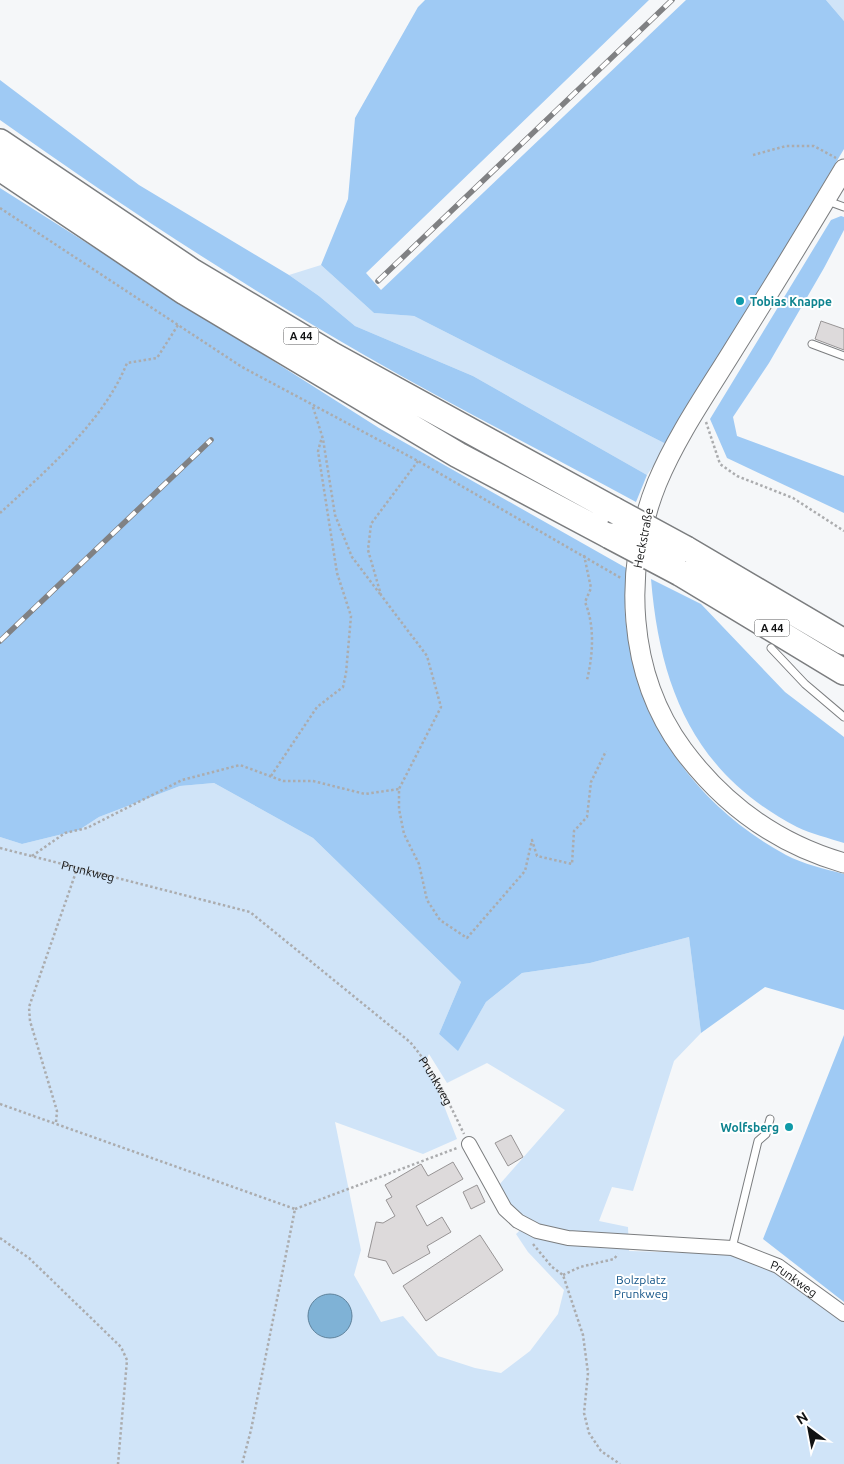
<svg xmlns="http://www.w3.org/2000/svg" width="844" height="1464" viewBox="0 0 844 1464" font-family="Ubuntu,sans-serif">
  <style>
    .green { fill: #d0e4f8; fill-rule: evenodd }
    .forest { fill: #9fcaf4 }
    .water { fill: #7fb2d6; stroke: #5e829c }
    .building { fill: #dddadb; stroke: #979495 }
    .lines { fill: none; stroke-linecap: round; stroke-linejoin: round }
    .service-casing { stroke: #7b7d7f; stroke-width: 9 }
    .minor-casing { stroke: #7b7d7f; stroke-width: 16 }
    .secondary-casing { stroke: #7b7d7f; stroke-width: 21 }
    .motorway-casing { stroke: #7b7d7f; stroke-width: 28 }
    .path { stroke: #abacae; stroke-width: 2.5; stroke-dasharray: 2.5 2.5; stroke-linecap: butt }
    .service { stroke: #fff; stroke-width: 7 }
    .minor { stroke: #fff; stroke-width: 14 }
    .secondary { stroke: #fff; stroke-width: 19 }
    .motorway { stroke: #fff; stroke-width: 25 }
    .rail-casing { stroke: #808183; stroke-width: 5.5 }
    .rail { stroke: #fff; stroke-width: 4; stroke-dasharray: 11; stroke-linecap: butt }
    .motorway-bridge-casing { stroke: #7b7d7f; stroke-width: 28; stroke-linecap: butt }
    .motorway-bridge { stroke: #fff; stroke-width: 25 }
    .culture-dot { fill: #0f9aa8; stroke: #fff; stroke-width: 2 }
    .labels { text-anchor: middle; dominant-baseline: central; stroke-width: 4; stroke-linejoin: round; paint-order: stroke }
    .shield { fill: #fff; stroke: #58595a; stroke-width: 1 }
    .shield-label { font-size: 11px; font-weight: bold; fill: #111213 }
    .culture-label { font-size: 12px; font-weight: bold; fill: #0d838f; stroke: #fff; text-anchor: start }
    .street-label { font-size: 12px; fill: #111213; stroke: #fff }
    .park-label { font-size: 12px; fill: #125387; stroke: #fff }
  </style>
  <rect width="100%" height="100%" fill="#f5f7f9"/>
  <path class="green" d="M826,0H844V21Z
    M321,265L374,313L414,316L668,445L647,475L473,376L355,326L319,296L289,275Z
    M214,783L313,838L461,982L439,1034L458,1050L486,1002L522,973L590,963L689,937L701,1033L674,1061L633,1191L612,1187L599,1221L628,1227L629,1251L733,1254L774,1271L844,1320V1464H0V837L22,844L79,830L99,817L180,786ZM429,1054L447,1083L487,1063L565,1110L499,1185L514,1209L530,1221L516,1234L528,1252L564,1290L558,1314L530,1351L501,1373L475,1368L438,1356L403,1316L381,1322L354,1275L361,1250L335,1122L423,1154L457,1139L437,1088L424,1065Z"/>
  <path class="forest" d="M425,0H649L366,273L381,290L686,0H826L844,21V149L668,445L414,316L374,313L321,265L348,199L355,118L418,7Z
    M0,80L139,185L289,275L319,296L355,326L473,376L647,475L636,502C546,453 455,407 366,356C242,285 117,203 0,120Z
    M0,188L379,428L628,569C627,584 624,600 625,615C635,720 694,805 786,855C803,864 825,869 844,874V1010L765,987L701,1033L689,937L590,963L522,973L486,1002L458,1051L439,1034L461,982L313,838L214,783L180,786L99,817L79,830L22,844L0,837Z
    M841,216L844,217V230L824,268L769,363L733,417L737,436L844,476V513L727,458L710,419L831,220Z
    M651,579L701,604L785,692L844,737V843C829,838 811,834 797,827C695,774 660,689 651,579Z
    M844,1035V1302L763,1239Z"/>
  <path class="water" d="M308 1316a22 22 0 1 1 44 0a22 22 0 1 1-44 0Z"/>
  <path class="building" d="M821,321L844,329V350L815,339Z
    M511,1135L523,1157L508,1166L495,1143Z
    M453,1162L463,1179L416,1206L427,1226L442,1217L451,1232L427,1246L430,1253L393,1274L386,1261L368,1257L376,1222L383,1223L395,1216L386,1200L392,1197L385,1185L421,1164L428,1176Z
    M477,1185L485,1202L471,1209L463,1192Z
    M480,1235L503,1270L426,1321L403,1286Z"/>
  <g class="lines">
    <g class="service-casing">
      <path id="service" d="M825,200L844,207
        M812,344L844,356
        M771,648L805,684L844,717
        M732,1248L758,1141L766,1134L770,1119"/>
    </g>
    <g class="minor-casing">
      <g id="minor">
        <path id="s2" d="M469,1144L505,1209L518,1221L537,1231L568,1238L732,1248L778,1266L844,1314"/>
      </g>
    </g>
    <g class="secondary-casing">
      <path id="secondary" d="M844,169C808,229 772,288 735,347C708,391 677,435 657,483C622,570 627,674 683,750C724,805 778,844 844,863"/>
    </g>
    <g class="motorway-casing">
      <path id="motorway" d="M0,142L193,272L332,355L614,510
        M0,168L185,292L458,455L610,536
        M686,549L844,642
        M680,573L844,672"/>
    </g>
    <g class="path">
      <path d="M753,155L786,146H814L836,158"/>
      <path d="M0,208L242,367L418,461L621,578"/>
      <path d="M313,407L323,439L335,515L352,557L380,594"/>
      <path d="M706,422L720,464L737,476L793,498L844,531"/>
      <path d="M418,461L371,524L368,550L381,595L427,656L441,707L399,789V809L404,834L419,864L427,900L440,920L467,938L525,871L532,840L537,856L572,864L574,831L587,817L591,782L606,751"/>
      <path d="M0,513C45,472 104,421 127,363L157,358L178,325"/>
      <path d="M584,555L591,588L585,602C595,626 593,655 587,680"/>
      <path d="M271,776L317,707L343,687L346,673L351,616L337,573L318,451L322,437"/>
      <path id="s1" d="M0,848L250,912L410,1042C434,1070 448,1101 464,1134"/>
      <path d="M32,856L65,833L87,828L182,780L240,765L283,781H313L365,794L399,789"/>
      <path d="M0,1104L295,1209L251,1430L242,1464"/>
      <path d="M56,1122L57,1111L30,1021L29,1007L77,869"/>
      <path d="M295,1209L457,1148"/>
      <path d="M0,1238L29,1258L121,1347L127,1360L118,1464"/>
      <path d="M533,1244L552,1267L563,1275L583,1335L588,1373L584,1413L589,1433L601,1451L620,1464"/>
      <path d="M563,1275L580,1267L614,1259L618,1254"/>
    </g>
    <use href="#service" class="service"/>
    <use href="#minor" class="minor"/>
    <use href="#secondary" class="secondary"/>
    <use href="#motorway" class="motorway"/>
    <g class="rail-casing">
      <path id="rail" d="M378,281L672,0
        M0,641L211,440"/>
    </g>
    <use href="#rail" class="rail"/>
    <g class="motorway-bridge-casing">
      <path id="motorway-bridge" d="M614,510L686,549
        M610,536L680,573"/>
    </g>
    <use href="#motorway-bridge" class="motorway-bridge"/>
  </g>
  <g class="culture-dot">
    <circle cx="740" cy="301" r="5"/>
    <circle cx="789" cy="1127" r="5"/>
  </g>
  <g class="labels">
    <g class="shield">
      <rect x="283.5" y="327.5" width="35" height="17" rx="4"/>
      <rect x="754.5" y="619.5" width="35" height="17" rx="4"/>
    </g>
    <g class="shield-label">
      <text x="301" y="336">A 44</text>
      <text x="772" y="628">A 44</text>
    </g>
    <g class="culture-label">
      <text x="750" y="301">Tobias Knappe</text>
      <text x="779" y="1127" text-anchor="end">Wolfsberg</text>
    </g>
    <g class="street-label">
      <text transform="translate(643 538) rotate(-79)">Heckstraße</text>
      <text stroke="none"><textPath href="#s1" startOffset="91">Prunkweg</textPath></text>
      <text stroke="none"><textPath href="#s1" startOffset="511">Prunkweg</textPath></text>
      <text stroke="none"><textPath href="#s2" startOffset="379">Prunkweg</textPath></text>
    </g>
    <g class="park-label">
      <text x="641" y="1279">Bolzplatz<tspan x="641" dy="14">Prunkweg</tspan></text>
    </g>
  </g>
  <g transform="translate(809 1429) rotate(328)" stroke="#ffffff" stroke-width="4" paint-order="stroke">
  <path d="M0-4L9 19L0 12L-9 19Z" fill="#111213"/>
  <text y="-8" font-size="14" font-weight="bold" text-anchor="middle" fill="#111213">N</text>
  </g>
</svg>
